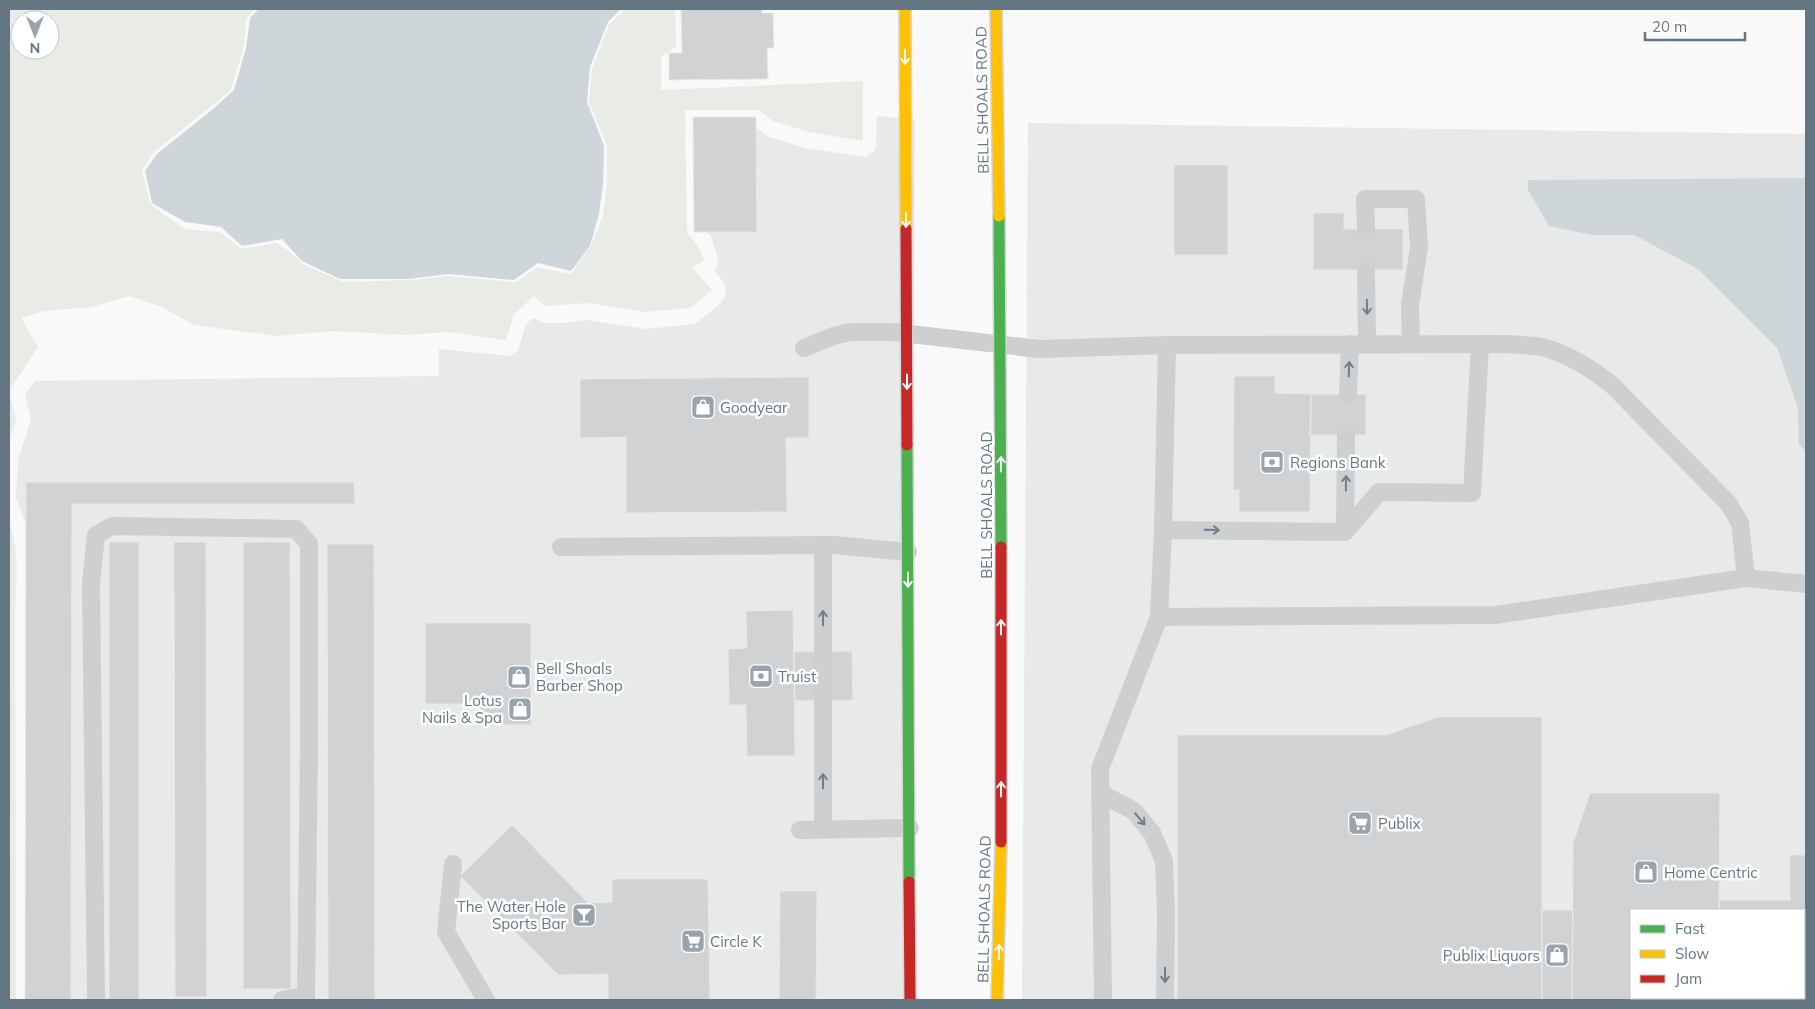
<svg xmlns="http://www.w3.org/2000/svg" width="1815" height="1009" viewBox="0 0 1815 1009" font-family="Mulish,sans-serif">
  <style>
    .built { fill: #e8e9e9; fill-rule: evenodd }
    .green { fill: #e8ebe6; fill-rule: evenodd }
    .water { fill: #ced6d9 }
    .building { fill: #d0d2d3; stroke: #e8e8e8 }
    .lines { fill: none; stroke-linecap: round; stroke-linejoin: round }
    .fast-casing { stroke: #d5d6d7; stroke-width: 14 }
    .slow-casing { stroke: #d5d6d7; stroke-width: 14 }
    .jam-casing { stroke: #d5d6d7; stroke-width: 14 }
    .lane { stroke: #cecfd0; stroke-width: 18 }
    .fast { stroke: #4caf50; stroke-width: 11 }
    .slow { stroke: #ffc107; stroke-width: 11 }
    .jam { stroke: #c62828; stroke-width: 11 }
    .oneway { stroke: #f6fbf6 }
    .oneway2 { stroke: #707f8b }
    .labels { text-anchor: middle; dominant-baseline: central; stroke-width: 5; stroke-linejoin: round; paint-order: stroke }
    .street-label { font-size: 15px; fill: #657683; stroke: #fff }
    .poi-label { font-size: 15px; fill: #657683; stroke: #fff; text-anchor: start }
  </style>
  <rect width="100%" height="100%" fill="#f9f9f9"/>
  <path class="built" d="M877,116L915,120L910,1000H30L29,533L16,498L18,460L31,420L25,395L35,381L439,376V349L510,356L518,350L526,324L533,318L544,323H565L587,320L646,329L695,324L721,303L726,295L725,284L715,271L718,264L717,254L711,237L702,226L754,126L769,137L805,148L865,157L874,151L876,146Z
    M1028,123L1806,134V1000H1022ZM1631,910H1804V998H1631Z"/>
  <path class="green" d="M9,9H255L246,19L244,46L231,90L153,153L142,170L150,203L164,215L186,229L220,232L242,249L277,243L290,252L303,264L343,282L411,280L447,276L516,282L537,267L571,274L592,244L603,215L607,184V146L589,102L592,69L609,25L625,9H675L676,47L661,57V90L863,81V141L809,132L773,121L759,110H685L687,232L699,248L704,260L692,268L712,290L690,308L645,312L588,303L544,306L534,296L514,314L506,340L447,332L406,335L333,331L276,336L194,325L162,307L130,296L91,307L44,311L21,318L38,347L9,391L16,419L9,441ZM20,20H50V50H20Z
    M9,521C20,550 16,583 15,614L16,1000H9Z"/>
  <path class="water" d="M259,9H621L608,22L590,67L587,102L604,146L603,185L599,214L590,246L571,271L538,263L514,280L449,274L408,279H340L302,261L282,239L242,246L221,227L185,222L152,203L145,171L157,154L213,109L234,90L246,48L250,18Z
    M1806,178V451L1799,445L1798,408L1777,348L1698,269L1634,235H1592L1549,226L1528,190V180Z"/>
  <path class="building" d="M681,9H762V13H773L774,48H767L768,79L669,80V53H682Z
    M693,117H756L757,232H694Z
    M1174,165H1228V255H1174Z
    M1313,213H1344V229H1403V270H1313Z
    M1234,376H1275V393L1311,394L1310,512H1239V490H1233Z
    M809,377V438H786L787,512L626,513V437L580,438V379Z
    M1311,394H1366V435H1310Z
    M26,482H354L355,504H72L71,1000H25Z
    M109,542H139V1000H109Z
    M174,542H206L207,997H175Z
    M243,542H290L291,989H243Z
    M327,544H374L375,1000H328Z
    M793,610L795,756H747L746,705H729L728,649L747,648L746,611Z
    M425,623H531V725H480V704H425Z
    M852,651L853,700L795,701L794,652Z
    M1438,717H1542V1000H1177V735H1386Z
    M1590,793H1720L1719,910H1631V998H1719V1000H1572L1573,843Z
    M512,825L588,903L612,902V879H708L710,1000H608V974L558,975L460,876Z
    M1790,855H1806V997L1803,1000H1719V998H1804V910H1719L1720,900H1790Z
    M780,891H817L816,1000H779Z
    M1542,910H1573L1572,1000H1542Z"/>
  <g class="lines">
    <g class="fast-casing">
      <path id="fast" d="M999,216L1001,547
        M907,445L909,882"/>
    </g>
    <g class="slow-casing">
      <path id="slow" d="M905,9L906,229
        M996,9L999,216
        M997,1000L1001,842"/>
    </g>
    <g class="jam-casing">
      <path id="jam" d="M906,229L907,445
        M1001,547V842
        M909,882L910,1000"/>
    </g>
    <path class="lane" d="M1366,229L1365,199H1416L1419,247L1410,305L1411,344
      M1366,270L1367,344
      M804,348L833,336L850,332H893L1039,349L1167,345L1507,344C1518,345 1531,345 1542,347C1569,354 1591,368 1613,386L1728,503L1740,523L1746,578
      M1348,394L1350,344
      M1163,530L1345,532
      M1345,532L1379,492L1472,493L1480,344
      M1345,532L1346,435
      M823,545V830
      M561,547L834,545L908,552
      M1159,617L1163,530L1167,345
      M1100,793L1134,811L1152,833L1164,861L1166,912L1165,1000
      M800,830L910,828
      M453,864L446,932L486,1000
      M96,1000L91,584L96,535L112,526L296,529L309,544V746L306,1000
      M282,1000L306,996
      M1103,1000L1100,769L1159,617L1495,615L1746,578L1806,584"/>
    <use href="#fast" class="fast"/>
    <use href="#slow" class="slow"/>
    <use href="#jam" class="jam"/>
  </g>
  <defs><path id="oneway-shaft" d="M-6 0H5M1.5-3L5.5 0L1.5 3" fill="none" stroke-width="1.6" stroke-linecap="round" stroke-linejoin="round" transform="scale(1.25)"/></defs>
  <g class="oneway">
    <use href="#oneway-shaft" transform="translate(905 57) rotate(90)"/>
    <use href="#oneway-shaft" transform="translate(906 220) rotate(90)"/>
    <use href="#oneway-shaft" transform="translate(907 382) rotate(90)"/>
    <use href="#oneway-shaft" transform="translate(1001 464) rotate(-90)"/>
    <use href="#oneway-shaft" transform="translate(908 580) rotate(90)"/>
    <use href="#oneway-shaft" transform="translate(1001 627) rotate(-90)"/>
    <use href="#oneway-shaft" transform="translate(1001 789) rotate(-90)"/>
    <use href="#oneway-shaft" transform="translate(999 952) rotate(-88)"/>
  </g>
  <g class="oneway2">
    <use href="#oneway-shaft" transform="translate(1367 307) rotate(89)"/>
    <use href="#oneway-shaft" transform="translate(1349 369) rotate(-88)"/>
    <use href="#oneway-shaft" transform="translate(1346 483) rotate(-89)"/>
    <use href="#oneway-shaft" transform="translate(1212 530) rotate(1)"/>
    <use href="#oneway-shaft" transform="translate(823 618) rotate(-90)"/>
    <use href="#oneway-shaft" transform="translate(823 781) rotate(-90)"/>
    <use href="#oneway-shaft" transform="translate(1140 819) rotate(50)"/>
    <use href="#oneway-shaft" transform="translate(1165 975) rotate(90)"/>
  </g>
  <defs>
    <g id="shop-square" transform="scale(1.25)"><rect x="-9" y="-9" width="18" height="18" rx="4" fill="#99a4ac" stroke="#fff"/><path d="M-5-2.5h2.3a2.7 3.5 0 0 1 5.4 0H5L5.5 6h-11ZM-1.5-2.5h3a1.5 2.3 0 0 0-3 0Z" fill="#fff"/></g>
    <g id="bank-square" transform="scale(1.25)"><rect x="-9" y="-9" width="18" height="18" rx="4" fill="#99a4ac" stroke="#fff"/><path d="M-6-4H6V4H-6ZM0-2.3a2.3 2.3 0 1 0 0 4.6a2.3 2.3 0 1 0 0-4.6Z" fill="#fff"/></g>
    <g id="supermarket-square" transform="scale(1.25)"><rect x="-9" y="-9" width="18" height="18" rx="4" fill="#99a4ac" stroke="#fff"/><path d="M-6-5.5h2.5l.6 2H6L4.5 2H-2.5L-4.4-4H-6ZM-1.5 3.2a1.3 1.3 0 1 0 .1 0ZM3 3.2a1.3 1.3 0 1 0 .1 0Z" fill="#fff"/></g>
    <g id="bar-square" transform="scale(1.25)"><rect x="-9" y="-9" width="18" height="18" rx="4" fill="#99a4ac" stroke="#fff"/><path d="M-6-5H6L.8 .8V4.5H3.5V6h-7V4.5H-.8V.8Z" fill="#fff"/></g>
  </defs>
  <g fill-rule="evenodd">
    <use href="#shop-square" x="703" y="407"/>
    <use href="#bank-square" x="1272" y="462"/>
    <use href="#bank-square" x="761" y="676"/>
    <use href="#shop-square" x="519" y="677"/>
    <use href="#shop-square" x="520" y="709"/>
    <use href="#supermarket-square" x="1360" y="823"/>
    <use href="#shop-square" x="1646" y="872"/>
    <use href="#bar-square" x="584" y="915"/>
    <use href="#supermarket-square" x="693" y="941"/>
    <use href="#shop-square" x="1557" y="955"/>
  </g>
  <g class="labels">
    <g class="street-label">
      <text transform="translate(982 100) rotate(-91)">BELL SHOALS ROAD</text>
      <text transform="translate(986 505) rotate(-90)">BELL SHOALS ROAD</text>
      <text transform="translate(984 909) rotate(-89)">BELL SHOALS ROAD</text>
    </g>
    <g class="poi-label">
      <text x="720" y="407">Goodyear</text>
      <text x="1290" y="462">Regions Bank</text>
      <text x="536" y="668">Bell Shoals<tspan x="536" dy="17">Barber Shop</tspan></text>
      <text x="778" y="676">Truist</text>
      <text x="502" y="700" text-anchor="end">Lotus<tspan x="502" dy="17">Nails &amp; Spa</tspan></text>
      <text x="1378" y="823">Publix</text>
      <text x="1664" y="872">Home Centric</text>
      <text x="566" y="906" text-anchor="end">The Water Hole<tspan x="566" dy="17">Sports Bar</tspan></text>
      <text x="710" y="941">Circle K</text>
      <text x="1540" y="955" text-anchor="end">Publix Liquors</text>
    </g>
  </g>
  <rect width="1815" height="1009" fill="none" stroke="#657683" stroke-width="20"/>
  <rect x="1630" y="909" width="175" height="90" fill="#ffffff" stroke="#c1c8cd"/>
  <rect x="1640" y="925" width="25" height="8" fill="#4caf50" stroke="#c1c8cd"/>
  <text x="1675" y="934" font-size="15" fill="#657683">Fast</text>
  <rect x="1640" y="950" width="25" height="8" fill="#ffc107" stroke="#c1c8cd"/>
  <text x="1675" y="959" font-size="15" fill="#657683">Slow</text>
  <rect x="1640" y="975" width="25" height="8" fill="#c62828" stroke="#c1c8cd"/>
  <text x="1675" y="984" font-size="15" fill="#657683">Jam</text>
  <g transform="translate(35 35) rotate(180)"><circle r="24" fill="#ffffff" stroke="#c1c8cd"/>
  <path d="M0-4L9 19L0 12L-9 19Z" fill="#99a4ac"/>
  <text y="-8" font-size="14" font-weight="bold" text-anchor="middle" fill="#657683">N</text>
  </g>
  <path d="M1645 32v8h100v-8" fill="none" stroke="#657683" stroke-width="2.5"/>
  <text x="1652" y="32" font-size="15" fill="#657683" stroke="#ffffff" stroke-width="4" paint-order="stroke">20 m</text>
</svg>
